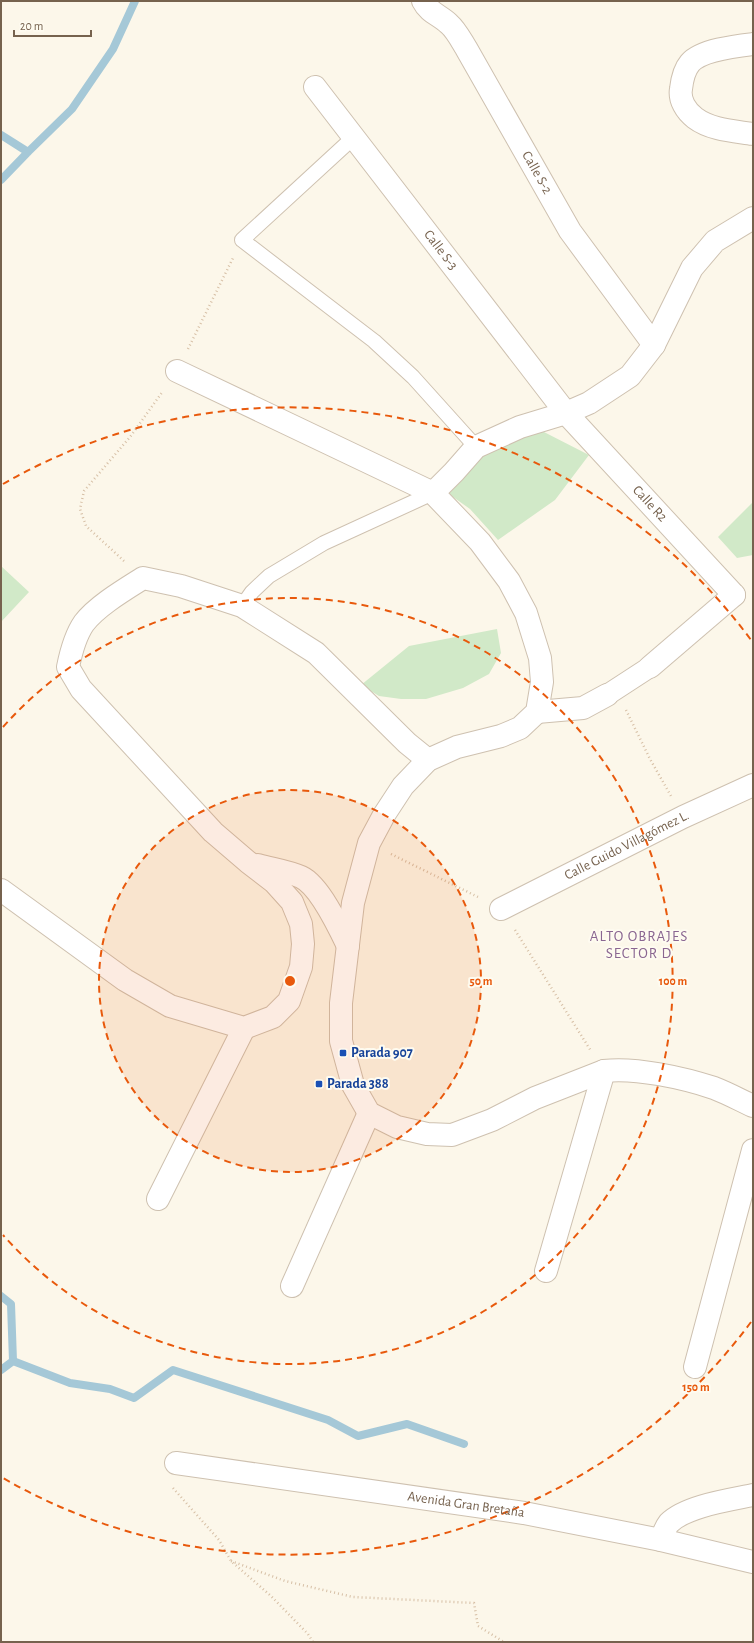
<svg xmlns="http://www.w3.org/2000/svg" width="754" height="1643" viewBox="0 0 754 1643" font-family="'Alegreya Sans',sans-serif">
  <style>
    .green { fill: #d1e9c8 }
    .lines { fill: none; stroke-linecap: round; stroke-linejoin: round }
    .stream { stroke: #a5c8d7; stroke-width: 8 }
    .service-casing { stroke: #cec1b0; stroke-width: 16 }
    .pedestrian-casing { stroke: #cec1b0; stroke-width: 22 }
    .minor-casing { stroke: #cec1b0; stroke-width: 24 }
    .path { stroke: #d6bfa5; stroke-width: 2.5; stroke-dasharray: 1 3; stroke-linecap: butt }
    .service { stroke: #fff; stroke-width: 14 }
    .pedestrian { stroke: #fff; stroke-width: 20 }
    .minor { stroke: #fff; stroke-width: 22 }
    .ring { fill: none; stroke: #e8590c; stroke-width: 2; stroke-dasharray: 7 5 }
    .transit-dot { fill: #1a4fb4; stroke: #fefbf0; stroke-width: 1.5 }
    .labels { text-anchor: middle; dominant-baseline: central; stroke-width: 4; stroke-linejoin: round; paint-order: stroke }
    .street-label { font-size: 14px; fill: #76624e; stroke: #fefbf0 }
    .transit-label { font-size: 14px; font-weight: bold; fill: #164399; stroke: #fefbf0; text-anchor: start }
    .neighbourhood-label { font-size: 15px; letter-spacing: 1px; fill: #8a6691; stroke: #fefbf0 }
    .centre { fill: #e8590c; stroke: #fefbf0; stroke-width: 2 }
    .ring-label { font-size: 12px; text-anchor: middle; font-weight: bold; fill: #e8590c; stroke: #fefbf0; stroke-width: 4; stroke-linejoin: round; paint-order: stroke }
  </style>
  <rect width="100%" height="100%" fill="#fcf7ea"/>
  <path class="green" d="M542,431L589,455L555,500L498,540L470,509L446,492L479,446Z
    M753,502V555L737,558L718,537Z
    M1,566L29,592L1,622Z
    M497,629L501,653L489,674L463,688L426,699H401L379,696L361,685L409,646Z"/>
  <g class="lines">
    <path class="stream" d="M1,135L28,152
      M1,180L28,152L72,109L113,49L135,1
      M1,1296L11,1304L13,1361L70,1383L110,1389L134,1398L173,1370L328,1420L358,1436L407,1424L464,1444
      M1,1370L13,1361"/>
    <g class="service-casing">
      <path id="service" d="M354,137L242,240L374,341L413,377L476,447
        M242,606L252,592L269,576L324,543L433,493"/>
    </g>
    <g class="pedestrian-casing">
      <path id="pedestrian" d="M607,695L650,667"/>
    </g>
    <g class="minor-casing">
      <g id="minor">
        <path id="s1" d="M423,1C429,13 440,15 449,24C456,30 461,40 466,48L570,231L654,345"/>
        <path d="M753,44C736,46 701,50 690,63C684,70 682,80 681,89C679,100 686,111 695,118C711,130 734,131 753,134"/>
        <path id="s2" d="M315,87L566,413L734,595"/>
        <path d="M753,218L715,241L692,268L654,345L630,376L589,403L566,413L520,427L476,447L454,472L433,493L480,542L509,581L526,613L540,658L542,682L537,712L520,728L501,736L457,747L428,760L403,786L384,815L369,843L353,903L341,1003V1041L353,1085L369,1113L397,1127L427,1134L452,1135L492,1120L535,1098L604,1071C635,1067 684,1078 714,1088C727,1093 740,1100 753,1106"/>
        <path d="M177,371L433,493"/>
        <path d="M650,667L734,595"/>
        <path d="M537,712L583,708L607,695"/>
        <path d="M258,865C272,869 288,871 301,877C319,885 339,927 348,946"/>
        <path d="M1,890L125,980L170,1006L244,1028L273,1017L289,1001L301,967L303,944L301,924L292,902L274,882L248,862L213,832L81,689L68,667C71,652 75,636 84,623C97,606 124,590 143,578L181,586L242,606L316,653L407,743L428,760"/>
        <path id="s3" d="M501,909L683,817L753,785"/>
        <path d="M158,1199L244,1028"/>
        <path d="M546,1271L604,1071"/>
        <path d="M292,1286L369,1113"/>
        <path d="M695,1367L753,1150"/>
        <path id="s4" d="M176,1463L524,1513L661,1540L753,1562"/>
        <path d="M661,1540C663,1535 665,1528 669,1523C686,1506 729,1500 753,1495"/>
      </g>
    </g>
    <path class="path" d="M188,349L233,258
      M124,561L86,526L80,509L84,491L130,437L163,391
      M626,710L650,759L671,796
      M391,854L480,898
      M515,930L591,1051
      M173,1488L219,1540L231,1561L271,1596L308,1634L313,1642
      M231,1561L285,1581L353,1597L474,1603L478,1626L504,1642"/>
    <use href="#service" class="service"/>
    <use href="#pedestrian" class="pedestrian"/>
    <use href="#minor" class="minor"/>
  </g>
  <circle cx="290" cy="981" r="191" fill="#e8590c" fill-opacity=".12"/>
  <g class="ring">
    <circle cx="290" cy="981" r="191"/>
    <path d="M3 727A383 383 0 1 1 3 1235"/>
    <path d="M751 1322A574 574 0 0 1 3 1478M3 484A574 574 0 0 1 751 640"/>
  </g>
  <g class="transit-dot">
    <rect x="339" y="1049" width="8" height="8" rx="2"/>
    <rect x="315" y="1080" width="8" height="8" rx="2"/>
  </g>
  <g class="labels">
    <g class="street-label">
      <text stroke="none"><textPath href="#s1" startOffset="208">Calle S-2</textPath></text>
      <text stroke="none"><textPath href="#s2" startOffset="206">Calle S-3</textPath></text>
      <text stroke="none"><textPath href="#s2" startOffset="535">Calle R2</textPath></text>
      <text stroke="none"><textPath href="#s3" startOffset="141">Calle Guido Villagómez L.</textPath></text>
      <text stroke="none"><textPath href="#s4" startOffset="293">Avenida Gran Bretaña</textPath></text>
    </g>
    <g class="transit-label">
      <text x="351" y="1053">Parada 907</text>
      <text x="327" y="1084">Parada 388</text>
    </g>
    <g class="neighbourhood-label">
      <text x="639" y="936">ALTO OBRAJES<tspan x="639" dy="17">SECTOR D</tspan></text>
    </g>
  </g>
  <circle cx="290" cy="981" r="6" class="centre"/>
  <g class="ring-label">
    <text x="481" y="985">50 m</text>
    <text x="673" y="985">100 m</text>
    <text x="696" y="1391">150 m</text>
  </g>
  <rect width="754" height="1643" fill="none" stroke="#76624e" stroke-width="4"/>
  <path d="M14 30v6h77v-6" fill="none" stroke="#76624e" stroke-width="2"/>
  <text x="20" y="30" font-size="12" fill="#76624e" stroke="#fefbf0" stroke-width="3" paint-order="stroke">20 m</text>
</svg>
